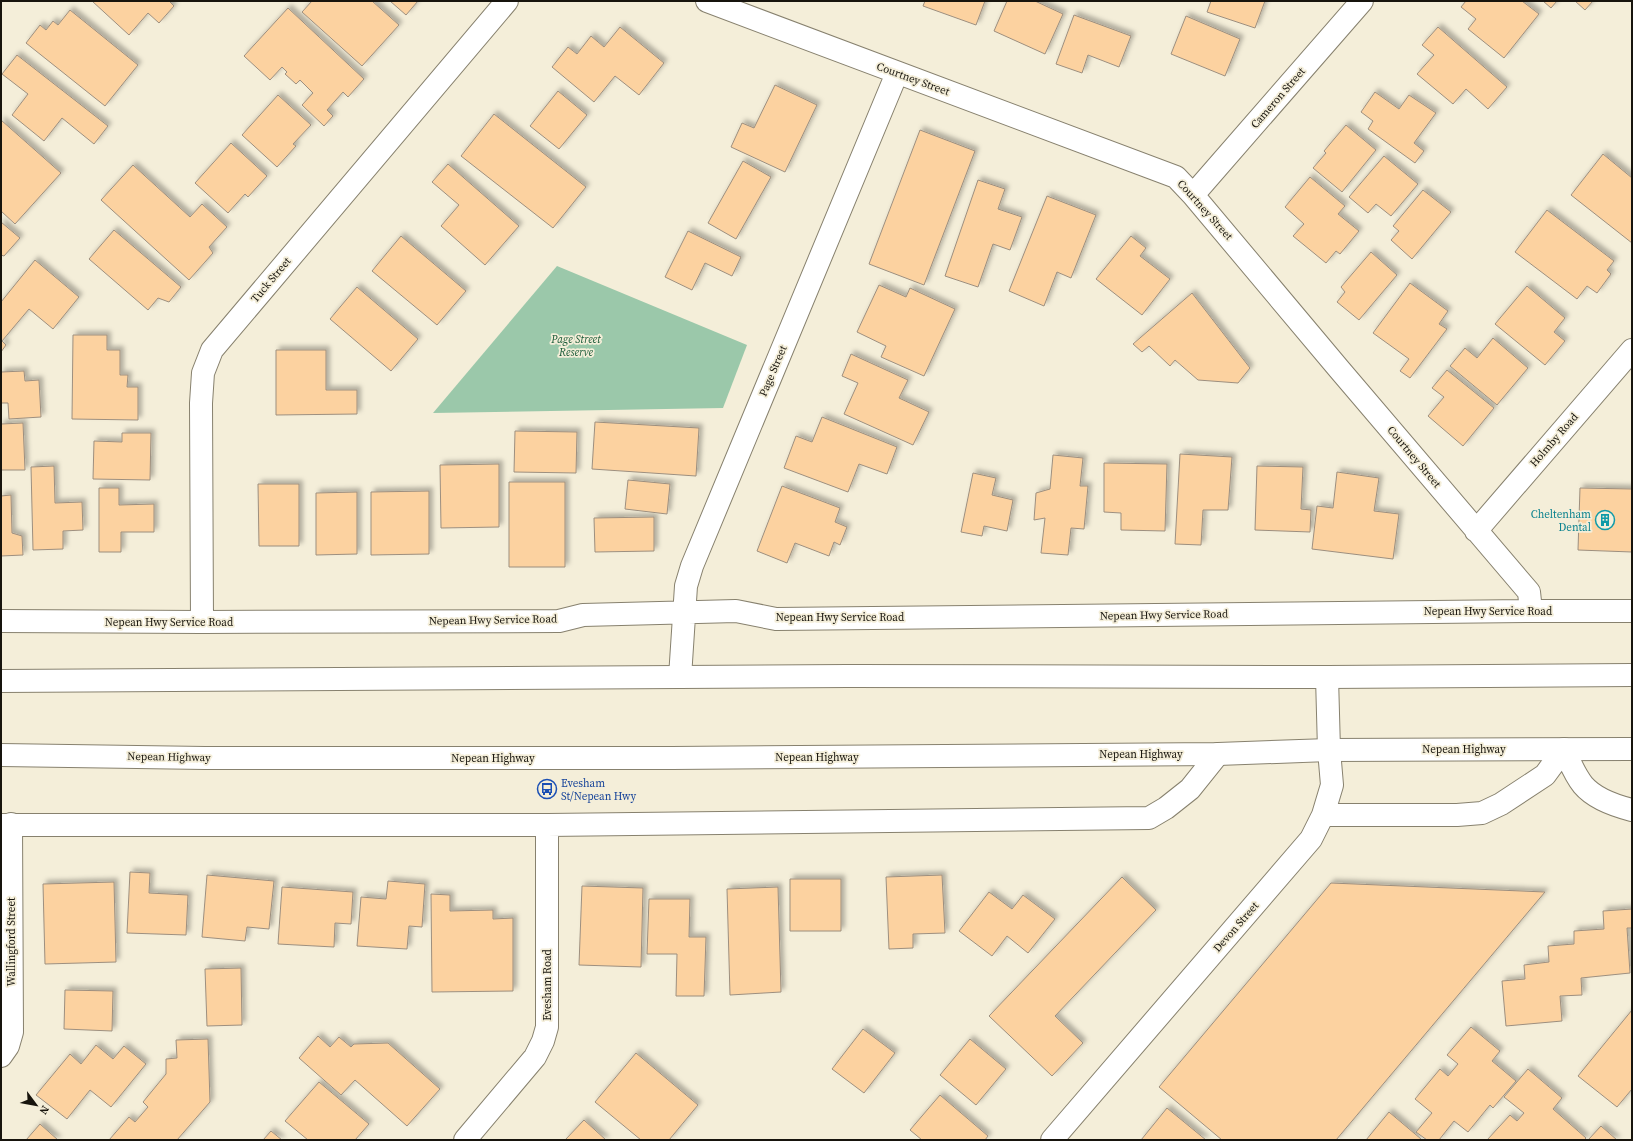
<svg xmlns="http://www.w3.org/2000/svg" width="1633" height="1141" viewBox="0 0 1633 1141" font-family="'Source Serif 4',serif">
  <style>
    .green { fill: #9bc8aa }
    .building { fill: #fcd2a0; stroke: #9d8f7f; filter: url(#shadow) }
    .lines { fill: none; stroke-linecap: round; stroke-linejoin: round }
    .minor-casing { stroke: #87816e; stroke-width: 24 }
    .highway-casing { stroke: #87816e; stroke-width: 24 }
    .minor { stroke: #fff; stroke-width: 22 }
    .highway { stroke: #fff; stroke-width: 22 }
    .labels { text-anchor: middle; dominant-baseline: central; stroke-width: 3.5; stroke-linejoin: round; paint-order: stroke }
    .street-label { font-size: 11px; fill: #17140d; stroke: #f4eed9 }
    .park-label { font-size: 11px; font-style: italic; fill: #165835; stroke: #f4eed9 }
    .culture-label { font-size: 11px; fill: #0d838f; stroke: #f4eed9; text-anchor: end }
    .transit-label { font-size: 11px; fill: #164399; stroke: #f4eed9; text-anchor: start }
  </style>
  <defs>
    <filter id="shadow"><feDropShadow dx="3.5" dy="-3.5" stdDeviation="2" flood-color="#0004"/></filter>
  </defs>
  <rect width="100%" height="100%" fill="#f4eed9"/>
  <path class="green" d="M557,266L747,345L723,408L433,413Z"/>
  <path class="building" d="M92,1H169L174,6L159,23L148,13L129,35Z
    M312,1H372L399,25L362,66L302,12Z
    M390,1H418L406,15Z
    M925,1H985L976,25L923,6Z
    M1007,1H1035L1063,14L1045,54L994,31Z
    M1211,1H1265L1255,28L1207,12Z
    M1466,1H1522L1539,14L1504,58L1468,29L1476,19L1461,7Z
    M1543,1H1557L1551,8Z
    M1575,1H1593L1585,10Z
    M288,8L364,79L348,97L343,92L327,110L333,116L324,126L302,105L313,93L300,80L296,84L285,74L287,72L282,67L270,80L244,56Z
    M70,10L138,65L105,106L26,43L40,25L46,30L53,21L58,25Z
    M1074,15L1131,36L1119,67L1088,55L1082,73L1056,64Z
    M1186,16L1240,39L1225,76L1171,54Z
    M620,27L664,63L639,95L615,76L594,102L552,67L568,47L577,54L591,36L604,47Z
    M1438,27L1507,87L1488,109L1466,89L1453,104L1417,74L1434,55L1422,45Z
    M17,55L108,126L94,144L62,118L44,141L12,115L28,94L2,74Z
    M775,85L817,105L785,172L731,147L742,123L754,128Z
    M558,91L587,115L559,149L530,126Z
    M1375,92L1399,109L1409,95L1436,113L1414,143L1424,151L1415,163L1368,129L1373,121L1361,112Z
    M278,95L311,125L293,144L296,146L277,167L242,135Z
    M494,114L586,187L553,228L461,156Z
    M1,120L61,173L15,224L1,211Z
    M1346,125L1376,150L1342,192L1313,168L1326,153L1324,151Z
    M920,130L975,151L924,285L869,264Z
    M231,143L267,176L248,197L245,194L228,213L195,183Z
    M1603,154L1632,178V243L1571,195Z
    M1384,156L1418,184L1391,216L1376,204L1368,213L1349,197Z
    M743,161L771,177L736,239L708,223Z
    M448,164L519,226L485,265L441,226L459,205L432,182Z
    M133,165L190,217L202,204L227,227L209,247L213,253L189,280L101,200Z
    M1310,177L1345,206L1338,214L1359,231L1340,254L1336,251L1326,263L1293,236L1304,224L1285,207Z
    M978,180L1005,189L998,209L1022,217L1010,250L993,244L978,287L945,276Z
    M1423,190L1451,212L1412,259L1391,240L1399,231L1393,226Z
    M1047,196L1096,215L1071,278L1057,272L1044,306L1009,291Z
    M1547,210L1614,261L1607,270L1611,274L1597,293L1587,286L1577,299L1515,252Z
    M1,222L20,238L4,256L1,255Z
    M114,230L181,287L169,302L158,298L148,310L89,259Z
    M688,231L741,257L732,276L705,263L692,290L665,277Z
    M401,236L466,291L437,325L372,271Z
    M1131,236L1146,248L1140,256L1170,279L1142,315L1096,279Z
    M1371,252L1397,275L1359,320L1337,302L1345,292L1341,287Z
    M35,260L79,297L53,329L29,309L2,341L6,345L1,352V302Z
    M1410,283L1448,311L1439,324L1447,329L1410,378L1400,371L1409,359L1373,333Z
    M879,285L906,297L910,288L955,309L924,376L881,357L886,346L857,332Z
    M1527,286L1565,318L1554,332L1565,341L1545,365L1495,324Z
    M357,287L418,339L391,371L330,319Z
    M1192,293L1250,368L1238,383L1198,380L1175,360L1170,366L1149,346L1142,352L1133,344Z
    M73,335H107V350H120V375H128L127,387H138V420L72,419Z
    M1493,338L1528,368L1497,405L1450,366L1465,348L1477,358Z
    M276,350H326V390H357V414L276,415Z
    M851,354L908,380L899,398L929,412L913,445L844,414L858,383L842,376Z
    M1447,370L1494,408L1463,446L1428,416L1444,397L1432,388Z
    M24,371L25,381L39,380L41,417L9,419L8,403H1V372Z
    M822,417L897,447L887,474L859,464L848,492L784,468L796,436L812,442Z
    M595,422L699,428L696,476L592,469Z
    M23,423L25,470H1V424Z
    M515,431L577,432L576,473L514,472Z
    M122,433H151L150,480L93,479L94,441L122,442Z
    M1180,454L1232,457L1228,510H1203L1201,545L1175,544Z
    M1053,455L1083,458L1080,486H1088L1084,529L1071,528L1068,555L1041,553L1045,518L1034,520L1036,493L1050,489Z
    M1104,463L1167,464L1165,531L1121,530V513L1104,512Z
    M499,464V527L441,528L440,465Z
    M54,466L55,503L82,502L83,530L63,531V549L33,550L31,467Z
    M1257,466L1303,467L1301,509L1311,510L1310,532L1255,530Z
    M1337,472L1379,478L1374,511L1399,514L1393,559L1312,549L1317,506L1333,508Z
    M973,473L996,478L992,495L1013,500L1007,531L984,526L982,536L961,532Z
    M628,480L670,484L667,514L625,509Z
    M509,482H565V567H509Z
    M258,484H299V546H259Z
    M782,486L840,508L835,522L847,527L840,545L834,542L829,556L795,543L787,563L757,551Z
    M99,488H119V505L154,504V532H121V552H99Z
    M1580,488L1632,489V552L1578,550Z
    M429,491V554L371,555V492Z
    M357,492V554L316,555V493Z
    M11,495L12,533L22,536L23,555L1,556V496Z
    M654,517V551L595,552L594,518Z
    M130,872L150,873L149,893L188,895L186,935L127,933Z
    M207,875L274,881L269,929L247,927L245,941L202,937Z
    M942,875L945,933L913,934V948L889,949L886,877Z
    M1122,877L1156,910L1055,1016L1083,1043L1052,1076L989,1016Z
    M790,879H841V931H790Z
    M388,881L425,884L422,927L409,926L407,949L357,946L361,897L386,899Z
    M114,882L116,962L45,964L43,884Z
    M1331,883L1545,892L1336,1140H1222L1159,1087Z
    M582,886L643,888L641,967L579,965Z
    M282,887L353,892L351,924L335,923L334,947L278,944Z
    M778,887L781,992L730,995L727,889Z
    M989,892L1012,909L1023,895L1055,919L1028,953L1007,936L992,956L959,931Z
    M431,894L450,895V911L493,910V919L513,918V991L432,992Z
    M649,899H690L689,937H706L704,996H676L677,954H647Z
    M1632,909V928H1627L1630,973L1581,978L1582,995L1560,996L1562,1021L1506,1026L1502,981L1525,979L1524,965L1549,962L1548,946L1574,944V931L1604,929L1603,911Z
    M241,968L242,1025L207,1026L205,969Z
    M65,990L113,991L112,1031L64,1029Z
    M1632,1010V1089L1617,1107L1578,1076Z
    M1471,1027L1500,1051L1492,1061L1516,1081L1493,1108L1490,1105L1468,1132L1454,1121L1439,1140H1427L1416,1132L1432,1113L1415,1099L1440,1069L1448,1076L1458,1064L1447,1055Z
    M863,1029L895,1053L864,1093L832,1069Z
    M318,1036L330,1047L339,1037L351,1047L354,1044L388,1043L440,1089L407,1126L355,1080L341,1095L299,1058Z
    M208,1039L210,1102L177,1140H109L129,1117L135,1122L148,1107L143,1102L166,1074V1059L177,1058L176,1040Z
    M970,1039L1006,1069L976,1105L940,1075Z
    M96,1045L113,1059L124,1046L146,1064L111,1107L90,1090L67,1119L36,1095L70,1054L81,1064Z
    M636,1053L698,1105L669,1140H641L595,1102Z
    M1528,1069L1562,1098L1553,1109L1586,1138L1584,1140H1487L1510,1115L1517,1121L1524,1113L1504,1097Z
    M319,1082L369,1124L355,1140H308L285,1121Z
    M940,1095L988,1136L985,1140H922L910,1130Z
    M1167,1108L1206,1140H1141Z
    M1389,1112L1421,1139L1420,1140H1366Z
    M584,1120L606,1140H565Z
    M40,1124L58,1140H26Z
    M1601,1126L1617,1140H1588Z
    M271,1131L282,1140H263Z"/>
  <g class="lines">
    <g class="minor-casing">
      <path id="minor" d="M707,1L1176,177L1193,195L1339,369L1529,592L1531,611
        M1193,195L1362,1
        M1476,531L1632,350
        M1,621L202,622L559,621L583,615L736,611L776,619L1531,611H1632
        M202,622L201,403L203,373L212,350L507,1
        M680,677L686,586L692,566L897,73
        M1323,815H1457L1482,813L1501,804L1545,775L1564,749C1569,761 1575,775 1583,785C1594,798 1616,806 1632,810
        M1,825H547L1149,818L1166,808L1190,789L1218,754
        M1,1056L8,1046L12,1032L11,824
        M465,1140L535,1057L543,1041L547,1027V825
        M1052,1140L1311,839L1323,815L1332,785L1329,750L1327,677"/>
    </g>
    <g class="highway-casing">
      <path id="highway" d="M1,681L848,676L1327,677L1632,675
        M1,755L205,758H672L1218,754L1329,750L1632,749"/>
    </g>
    <use href="#minor" class="minor"/>
    <use href="#highway" class="highway"/>
  </g>
  <defs>
    <g id="building-ring" transform="scale(1)"><circle r="9.5" fill="#f4eed9" stroke="#0f9aa8" stroke-width="1.5"/><path d="M-4-6H4V6H1V3H-1V6H-4ZM-2.5-4.3h1.7v1.8h-1.7ZM.8-4.3h1.7v1.8H.8ZM-2.5-1h1.7V.8h-1.7ZM.8-1h1.7V.8H.8Z" fill="#0f9aa8"/></g>
    <g id="bus-ring" transform="scale(1)"><circle r="9.5" fill="#f4eed9" stroke="#1a4fb4" stroke-width="1.5"/><path d="M-5-6H5V4H4V6H2V4H-2V6H-4V4H-5ZM-3.5-4V0h7V-4ZM-3.5 1.2v1.5H-2V1.2ZM2 1.2v1.5H3.5V1.2Z" fill="#1a4fb4"/></g>
  </defs>
  <g fill-rule="evenodd">
    <use href="#building-ring" x="1605" y="520"/>
    <use href="#bus-ring" x="547" y="789"/>
  </g>
  <g class="labels">
    <g class="street-label">
      <text transform="translate(913 79) rotate(20)">Courtney Street</text>
      <text transform="translate(1278 98) rotate(-49)">Cameron Street</text>
      <text transform="translate(1205 210) rotate(48)">Courtney Street</text>
      <text transform="translate(271 280) rotate(-50)">Tuck Street</text>
      <text transform="translate(773 371) rotate(-67)">Page Street</text>
      <text transform="translate(1554 440) rotate(-49)">Holmby Road</text>
      <text transform="translate(1414 457) rotate(50)">Courtney Street</text>
      <text x="1488" y="611">Nepean Hwy Service Road</text>
      <text transform="translate(1164 615) rotate(-1)">Nepean Hwy Service Road</text>
      <text x="840" y="617">Nepean Hwy Service Road</text>
      <text transform="translate(493 620) rotate(-1)">Nepean Hwy Service Road</text>
      <text x="169" y="622">Nepean Hwy Service Road</text>
      <text x="1464" y="749">Nepean Highway</text>
      <text x="1141" y="754">Nepean Highway</text>
      <text transform="translate(169 757) rotate(1)">Nepean Highway</text>
      <text x="817" y="757">Nepean Highway</text>
      <text x="493" y="758">Nepean Highway</text>
      <text transform="translate(1236 927) rotate(-49)">Devon Street</text>
      <text transform="translate(11 942) rotate(-90)">Wallingford Street</text>
      <text transform="translate(547 985) rotate(-90)">Evesham Road</text>
    </g>
    <g class="park-label">
      <text x="576" y="339">Page Street<tspan x="576" dy="13">Reserve</tspan></text>
    </g>
    <g class="culture-label">
      <text x="1591" y="514">Cheltenham<tspan x="1591" dy="13">Dental</tspan></text>
    </g>
    <g class="transit-label">
      <text x="561" y="783">Evesham<tspan x="561" dy="13">St/Nepean Hwy</tspan></text>
    </g>
  </g>
  <rect width="1633" height="1141" fill="none" stroke="#17140d" stroke-width="4"/>
  <g transform="translate(36 1105) rotate(122)" stroke="#f4eed9" stroke-width="3" paint-order="stroke">
  <path d="M0-3L7 15L0 10L-7 15Z" fill="#17140d"/>
  <text y="-6" font-size="11" font-weight="bold" text-anchor="middle" fill="#17140d">N</text>
  </g>
</svg>
